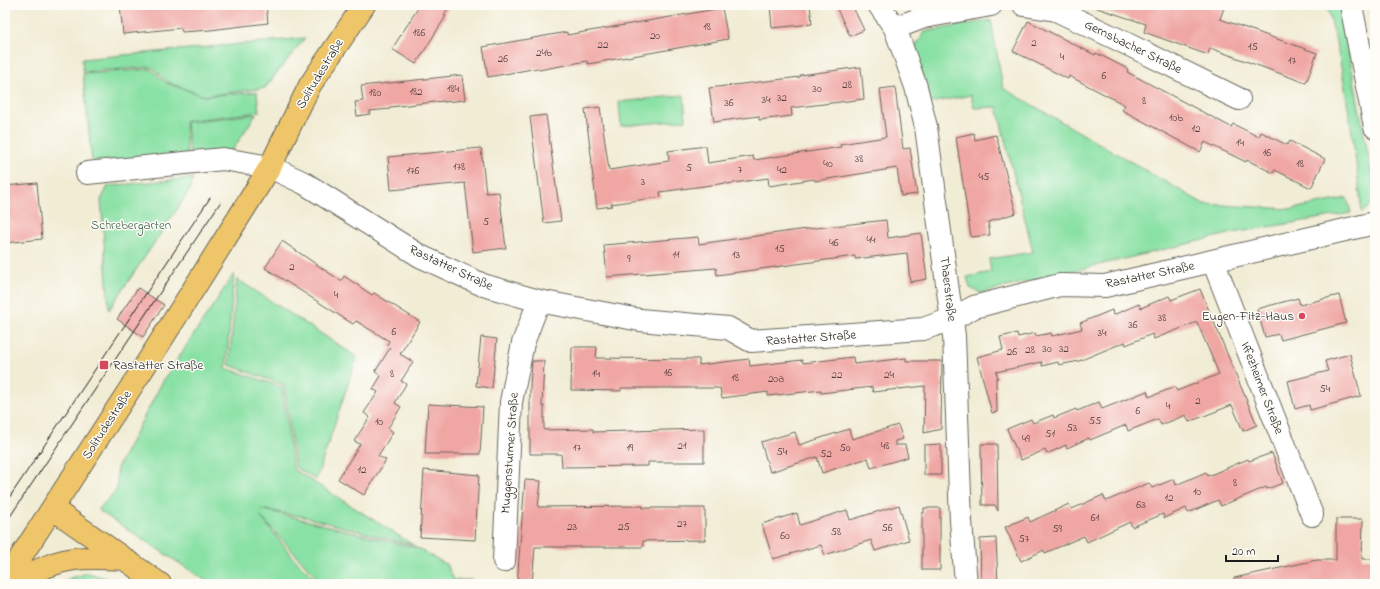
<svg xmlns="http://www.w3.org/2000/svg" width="1380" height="589" viewBox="0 0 1380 589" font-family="'Indie Flower',sans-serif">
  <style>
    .green { fill: #8ae1a5; stroke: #537e60 }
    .building { fill: #f0a6a3 }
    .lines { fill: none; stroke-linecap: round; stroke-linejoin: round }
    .minor-casing { stroke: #67655c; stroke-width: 24 }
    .major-casing { stroke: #67655c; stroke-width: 24 }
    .minor { stroke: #fff; stroke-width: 22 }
    .major { stroke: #eec569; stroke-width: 22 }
    .tram { stroke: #1c1c1c; stroke-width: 1 }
    .poi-dot { fill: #d1495b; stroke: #fdfcf7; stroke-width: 1.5 }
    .labels { text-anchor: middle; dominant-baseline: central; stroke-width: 3; stroke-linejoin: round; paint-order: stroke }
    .number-label { font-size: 11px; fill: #513e3e }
    .street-label { font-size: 13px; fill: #1c1c1c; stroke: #fdfcf7 }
    .park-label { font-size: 13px; fill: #42614c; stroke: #fdfcf7 }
    .poi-label { font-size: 13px; fill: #1c1c1c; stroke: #fdfcf7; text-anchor: end }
  </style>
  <rect width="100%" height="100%" fill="#fdfcf7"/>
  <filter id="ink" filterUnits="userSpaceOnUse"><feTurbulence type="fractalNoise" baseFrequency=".025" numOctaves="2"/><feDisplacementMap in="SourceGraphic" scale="8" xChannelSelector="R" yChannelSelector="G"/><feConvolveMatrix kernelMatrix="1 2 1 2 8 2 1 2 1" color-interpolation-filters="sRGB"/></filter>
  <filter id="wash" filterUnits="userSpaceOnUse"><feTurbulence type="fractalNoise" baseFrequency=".012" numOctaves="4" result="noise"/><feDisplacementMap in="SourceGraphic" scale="16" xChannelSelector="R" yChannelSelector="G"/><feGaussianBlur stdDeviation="0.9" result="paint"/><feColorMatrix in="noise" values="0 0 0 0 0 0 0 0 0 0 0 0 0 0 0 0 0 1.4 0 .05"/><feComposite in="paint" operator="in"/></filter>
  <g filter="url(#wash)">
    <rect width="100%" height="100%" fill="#f1ecd4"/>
    <path class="green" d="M1327,5H1340L1375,193V201L1362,213C1354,143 1345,73 1327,5Z
      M991,20L1003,88L1204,204L1292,209L1347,198L1351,213L1233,233L981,293L970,288L967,277L991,272L989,259L1033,252L997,107L974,108L971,95L930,103L915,48L924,32Z
      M305,38L265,88L204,96L167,82L152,67L83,72L82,59Z
      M151,69L166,83L204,96L257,92L259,112L185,121L187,155L92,162L83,74Z
      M684,95L686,120L621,126L619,102Z
      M256,114L232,151L190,155L186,122Z
      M193,178L190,190L109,310L101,200L108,186Z
      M234,274L226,368L282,387L293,469L415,546L305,517L261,509L420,549L447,565L454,580H471L478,584H323L260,516L297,562L321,584H211L98,510L117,489V468L163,381Z
      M237,279L357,357L316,480L295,467L284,385L229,365Z
      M88,573L127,584H62L70,578Z"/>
    <g id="blocks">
      <path class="building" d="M120,5H266L268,23L210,30L182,32L181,28L123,34Z
        M420,5H450L444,15L446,16L416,64L392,49Z
        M770,5H810L812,24L772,28Z
        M835,5H852L864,30L850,36Z
        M1097,5H1225L1220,19L1317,53L1306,83L1210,48L1208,55L1144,32L1146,24L1097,8Z
        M722,8L728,39L588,64L587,61L539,70L538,68L488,77L483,47L567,32V35Z
        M1028,21L1095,55L1096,53L1128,69L1127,72L1231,127L1233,124L1259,137L1261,132L1287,145L1290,141L1325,159L1311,188L1275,170L1273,173L1247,160L1246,162L1205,142L1200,152L1122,110L1125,105L1069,76L1068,79L1013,51Z
        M861,67L864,99L791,108L792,116L759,120V116L714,122L709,88L800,77V75Z
        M462,75L465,100L444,102V101L390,107V109L370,111V114L357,116L355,102L363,101L361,86Z
        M895,87L903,149L910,148L917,194L901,196L897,168L815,181L814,179L769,186L768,178L727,184L726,183L660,192L661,197L611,204L612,206L597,208L591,162H592L585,109L600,107L609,170L669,161L668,151L706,146L708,163L753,156L754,160L841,147L840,144L886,137L880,89Z
        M546,115L561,221L544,223L530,117Z
        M974,133L975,140L996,135L1016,213L988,222L990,235L971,237L956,137Z
        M481,148L486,193L499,192L506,248L473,252L465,183L391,190L388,157Z
        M37,183L42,239L5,243V186Z
        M886,220L888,238L921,233L927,279L910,282L907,253L855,259V256L717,275L716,268L607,277L604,245L698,237L699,244L799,230Z
        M282,241L341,281L344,276L372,295L374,293L420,322L400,354L413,362L401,381L406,384L395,403L401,407L388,428L393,432L378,456L386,460L364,495L338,479L360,444L354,441L370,417L364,413L378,392L373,389L381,376L375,372L390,348L387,345L389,341L356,321L353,324L265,268Z
        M138,288L164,305L143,337L117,319Z
        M1200,289L1257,425L1243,431L1232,405L1189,422L1186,415L1161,425L1158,419L1128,431L1126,425L1090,440L1089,438L1067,448L1066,445L1047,454L1045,450L1021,460L1007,429L1031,419L1033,423L1053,415L1054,418L1076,409L1077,411L1099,402L1102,409L1147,391L1149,397L1175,387L1177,391L1219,374L1197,322L1154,339L1152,334L1126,345L1125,342L1079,361L1059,365L1058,362L1042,366V362L996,372L998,378H996L997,412L992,413L977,357L1003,350L1000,337L1017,333L1018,337L1035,333L1036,336L1051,333L1052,336L1082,329L1080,323L1112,310L1113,315L1139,304L1141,308L1169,296L1171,300Z
        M1339,295L1346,323L1281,340L1279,334L1265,337L1257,309L1298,298L1300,305Z
        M481,337L497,339L492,388L476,386Z
        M572,347H597L596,358L699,359V365L749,359L750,366L802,360L803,363L853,357L854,364L906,358V361H942L941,429L924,433L925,386L873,392L872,387L821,393V390L768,396V392L722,398L720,388H621V391L571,390Z
        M1350,354L1361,396L1310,410L1309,405L1295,409L1288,381L1328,371L1325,361Z
        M532,361H544L542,406H544V430L593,429V432L704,429V462H648V466L562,467L561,454H530V385Z
        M428,404L483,407L480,454H425Z
        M898,425L903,439L895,441V445H905L908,457L871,468L868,458L822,473L817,457L770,472L761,442L795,432L799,445L849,429L852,439Z
        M941,444V475H924V445Z
        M981,444H997L998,511L995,505H982Z
        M1272,453L1283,483L1267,489L1266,487L1221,506L1218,500L1188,513L1186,508L1164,518L1163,514L1132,527L1130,522L1087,542L1084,536L1045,553L1044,550L1021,561L1005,527L1028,517L1030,522L1069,504L1072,509L1103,495L1106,501L1149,483L1152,488L1174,479L1176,485L1206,472L1208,476L1248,459L1249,461Z
        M424,470L479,475L475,540L420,537Z
        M525,480L541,481L538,507L643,506V508H705V540L643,541V547H535L532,584H517Z
        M899,505L909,540L875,551L871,540L825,555L821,545L773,559L762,524L797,513L800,525L847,510L850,520Z
        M924,508H940V570H922V513H924Z
        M1336,519H1363L1362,559H1375V584H1234V578L1317,560H1336Z
        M996,538L998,584H981L980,539Z"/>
    </g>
  </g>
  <g filter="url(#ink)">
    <use href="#blocks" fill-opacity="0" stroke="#67655c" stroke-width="1"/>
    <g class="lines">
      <g class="minor-casing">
        <path id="minor" d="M879,5L895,28L916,87L926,127L954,336L961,521L966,584
          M1024,5L1056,10L1115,38L1239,99
          M1351,5L1375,127
          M895,28L924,17L991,5
          M87,173L223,159L270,167L304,183L420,256L483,285L539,301L640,320L728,328L751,341L923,329L952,319L974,307L1060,285L1105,286L1375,223
          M1213,261L1312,515
          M504,561L511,402L523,343L539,301"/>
      </g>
      <g class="major-casing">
        <path id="major" d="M53,509L160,584
          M5,581L150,358L249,201L270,167L310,85L364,5
          M10,584C31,574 51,562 74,559C90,557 107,558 124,559"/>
      </g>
      <use href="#minor" class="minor"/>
      <use href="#major" class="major"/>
      <path class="tram" d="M5,504L210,198
        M5,524L220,203"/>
    </g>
  </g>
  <g class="poi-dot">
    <circle cx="1302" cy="316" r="4"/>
    <rect x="99" y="360" width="10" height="10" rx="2"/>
  </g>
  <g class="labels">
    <g class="number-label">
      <text x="707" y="27">18</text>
      <text x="419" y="33">186</text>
      <text x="655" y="36">20</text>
      <text x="1034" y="43">2</text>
      <text x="603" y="45">22</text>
      <text x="1253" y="47">15</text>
      <text x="544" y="53">24b</text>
      <text x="1062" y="57">4</text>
      <text x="503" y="59">26</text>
      <text x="1292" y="61">17</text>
      <text x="1104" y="76">6</text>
      <text x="847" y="85">28</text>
      <text x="453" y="89">184</text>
      <text x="817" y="89">30</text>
      <text x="416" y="92">182</text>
      <text x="375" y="93">180</text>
      <text x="782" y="98">32</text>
      <text x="766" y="100">34</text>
      <text x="1144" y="101">8</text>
      <text x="729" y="103">36</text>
      <text x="1176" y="118">10b</text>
      <text x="1196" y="129">12</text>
      <text x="1240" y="143">14</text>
      <text x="1267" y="153">16</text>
      <text x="859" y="159">38</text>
      <text x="828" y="164">40</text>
      <text x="1300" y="164">18</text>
      <text x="459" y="167">178</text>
      <text x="689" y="168">5</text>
      <text x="740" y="170">7</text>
      <text x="782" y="170">42</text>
      <text x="413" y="171">176</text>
      <text x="984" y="177">45</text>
      <text x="643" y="182">3</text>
      <text x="486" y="222">5</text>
      <text x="871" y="240">44</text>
      <text x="834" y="243">46</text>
      <text x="780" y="249">15</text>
      <text x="676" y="255">11</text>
      <text x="736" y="255">13</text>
      <text x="629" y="259">9</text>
      <text x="292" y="267">2</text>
      <text x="336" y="295">4</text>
      <text x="1162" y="318">38</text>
      <text x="1133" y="325">36</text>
      <text x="394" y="332">6</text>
      <text x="1102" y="333">34</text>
      <text x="1047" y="349">30</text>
      <text x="1064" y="349">32</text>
      <text x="1030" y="350">28</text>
      <text x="1012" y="352">26</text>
      <text x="668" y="373">16</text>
      <text x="392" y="374">8</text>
      <text x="596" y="374">14</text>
      <text x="837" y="375">22</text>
      <text x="889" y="375">24</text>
      <text x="735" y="378">18</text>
      <text x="776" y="379">20a</text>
      <text x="1325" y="389">54</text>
      <text x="1198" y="401">2</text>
      <text x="1168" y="406">4</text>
      <text x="1138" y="411">6</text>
      <text x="1095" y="421">55</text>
      <text x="379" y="422">10</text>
      <text x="1072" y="428">53</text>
      <text x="1050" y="434">51</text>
      <text x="1026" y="439">49</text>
      <text x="682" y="446">21</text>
      <text x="885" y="446">48</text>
      <text x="577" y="448">17</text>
      <text x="630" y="448">19</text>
      <text x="845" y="448">50</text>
      <text x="782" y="452">54</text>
      <text x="826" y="454">52</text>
      <text x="362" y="470">12</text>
      <text x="1235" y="483">8</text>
      <text x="1197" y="492">10</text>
      <text x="1169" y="498">12</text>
      <text x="1141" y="505">63</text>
      <text x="1095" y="518">61</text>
      <text x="682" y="524">27</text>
      <text x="572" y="527">23</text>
      <text x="624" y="527">25</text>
      <text x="887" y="528">56</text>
      <text x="1057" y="529">59</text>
      <text x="836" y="532">58</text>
      <text x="785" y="536">60</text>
      <text x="1024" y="539">57</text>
    </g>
    <g class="street-label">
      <text transform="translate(1133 47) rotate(26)">Gernsbacher Straße</text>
      <text transform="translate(320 74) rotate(-59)">Solitudestraße</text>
      <text transform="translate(451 268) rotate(25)">Rastatter Straße</text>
      <text transform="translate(1150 275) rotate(-12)">Rastatter Straße</text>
      <text transform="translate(948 289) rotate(83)">Thaerstraße</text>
      <text transform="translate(811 338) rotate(-4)">Rastatter Straße</text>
      <text transform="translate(1262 388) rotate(69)">Iffezheimer Straße</text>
      <text transform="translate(107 425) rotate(-57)">Solitudestraße</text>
      <text transform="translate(510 453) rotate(-86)">Muggensturmer Straße</text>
    </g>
    <g class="park-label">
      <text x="131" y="225">Schrebergarten</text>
    </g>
    <g class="poi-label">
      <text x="1294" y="316">Eugen-Fitz-Haus</text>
      <text x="113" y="365" text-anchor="start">Rastatter Straße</text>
    </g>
  </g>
  <rect width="1380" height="589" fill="none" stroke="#fdfcf7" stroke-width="20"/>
  <path d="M1226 555v6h52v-6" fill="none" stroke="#1c1c1c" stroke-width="2"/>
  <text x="1232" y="555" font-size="12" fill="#1c1c1c" stroke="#fdfcf7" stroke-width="3" paint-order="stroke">20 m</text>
</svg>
